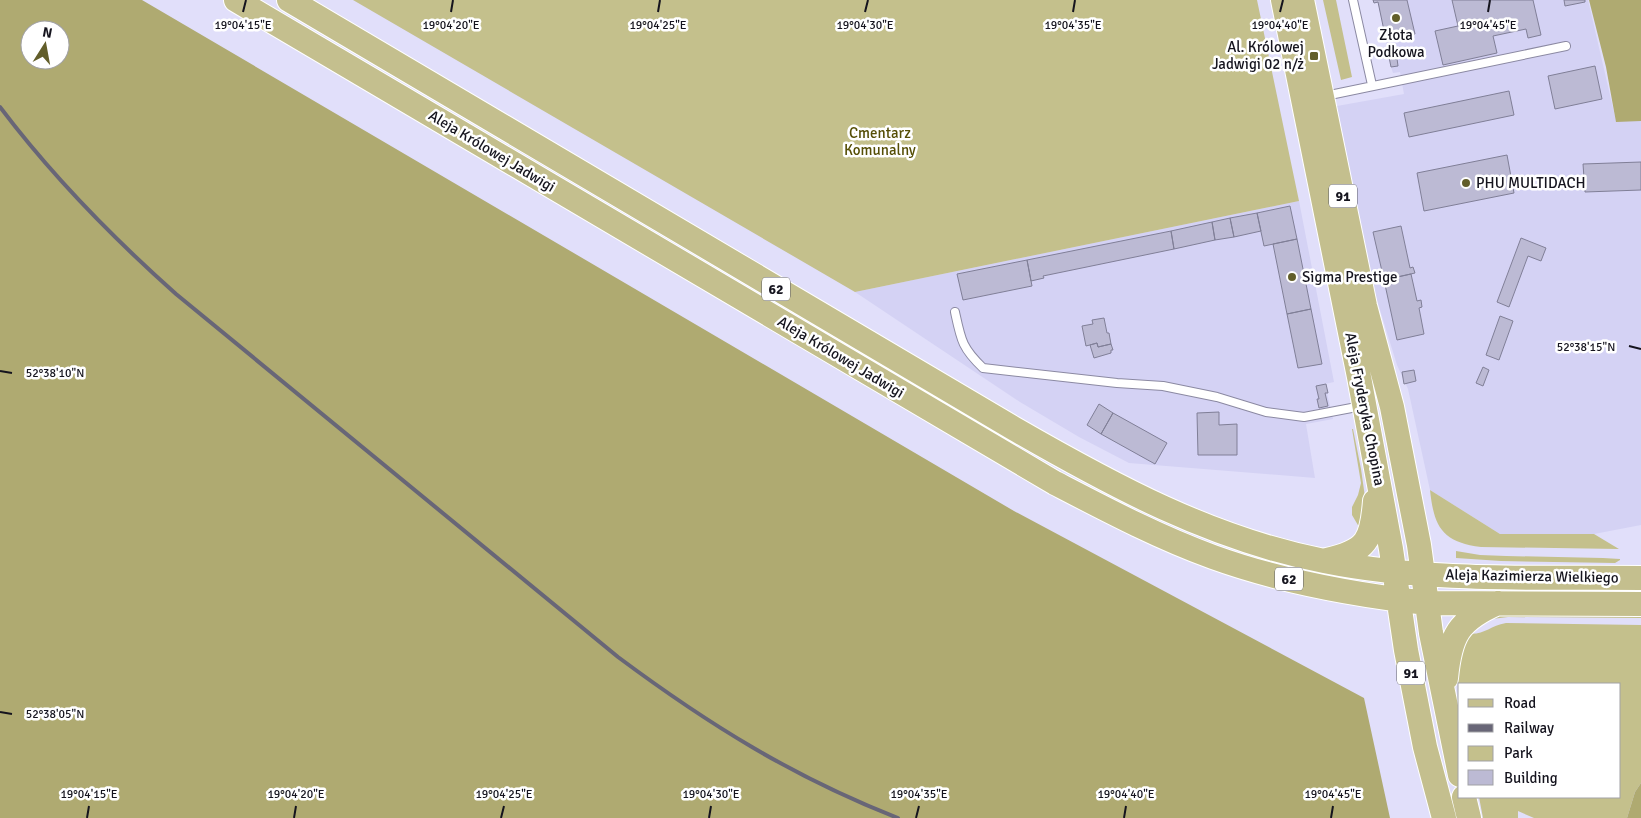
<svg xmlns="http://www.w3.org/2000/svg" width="1641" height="818" viewBox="0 0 1641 818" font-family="Signika,sans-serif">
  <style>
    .built { fill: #d4d2f4 }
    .green { fill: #c4c08c }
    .forest { fill: #afaa71; fill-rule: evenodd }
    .building { fill: #bcbad4; stroke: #807f97 }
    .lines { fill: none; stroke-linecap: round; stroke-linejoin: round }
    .service-casing { stroke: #8b89a2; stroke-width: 10 }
    .primary-casing { stroke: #fff; stroke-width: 26 }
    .service { stroke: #fff; stroke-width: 8 }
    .primary { stroke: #c4bf8e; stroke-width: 24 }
    .rail { stroke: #686677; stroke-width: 4 }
    .ticks { fill: none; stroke: #15141e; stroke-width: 2 }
    .poi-dot { fill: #625e2a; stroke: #fff; stroke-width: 2 }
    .labels { text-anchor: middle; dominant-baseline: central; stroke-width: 5; stroke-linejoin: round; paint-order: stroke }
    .shield { fill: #fff; stroke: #5b5a62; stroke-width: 1 }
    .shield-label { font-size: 14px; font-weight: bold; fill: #15141e }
    .poi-label { font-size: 15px; fill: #15141e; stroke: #fff; text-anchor: start }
    .park-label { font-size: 15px; fill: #554e05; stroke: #fff }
    .street-label { font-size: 15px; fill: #15141e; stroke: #fff }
    .ticks-label { font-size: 12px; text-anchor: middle; fill: #15141e; stroke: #fff; stroke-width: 5; stroke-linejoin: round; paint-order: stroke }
  </style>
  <rect width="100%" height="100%" fill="#e1dffa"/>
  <path class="built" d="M1373,0H1588L1616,121H1641V525L1594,534H1500L1430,490L1408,389L1397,365L1371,281L1337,106L1404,94L1400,72L1393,73L1391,67L1378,3H1374Z
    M1299,201L1334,382L1325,384L1333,419L1306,424L1315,478L1129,463L1079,437L1020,402L855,292Z"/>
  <path class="green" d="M353,0H1257L1299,201L855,292Z
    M1323,0H1336L1352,77L1341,80Z
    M1352,429H1353L1361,469L1367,511L1362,532L1352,515V507L1358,495L1361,483Z
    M1430,490L1500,534H1594L1619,549L1481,547C1442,542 1434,527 1430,490Z
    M1456,551L1480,555L1506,556L1603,558L1620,559V560L1615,563L1501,561L1456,558Z
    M1641,613V618L1508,617L1492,619L1487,614Z
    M1506,623L1641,625V783L1635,792L1627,818H1534L1518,811V818H1483L1479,797H1620V684H1460V693L1456,671L1463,633C1484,637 1488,626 1506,623Z"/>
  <path class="forest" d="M0,0H142L1014,511L1364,698L1390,818H0ZM30,30H60V60H30Z
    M1589,0H1641V121L1616,122L1606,67Z
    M1641,783V818H1627L1635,792Z"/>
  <path class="building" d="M1373,0H1407L1415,34L1386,40L1378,2L1374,3Z
    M1452,0H1533L1541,35L1528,38L1526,29L1493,36L1497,53L1443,65L1435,31L1458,26Z
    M1564,0H1585V2L1565,6Z
    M1396,51L1398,66L1391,67L1388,52Z
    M1595,66L1602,99L1555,109L1548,76Z
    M1509,91L1514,115L1409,137L1404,113Z
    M1507,155L1514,193L1424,211L1417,173Z
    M1641,162V190L1585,192L1583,164Z
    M1290,206L1297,239L1264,246L1257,213Z
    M1257,213L1261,231L1234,237L1230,218Z
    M1230,218L1234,237L1215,240L1212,222Z
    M1212,222L1215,240L1174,249L1171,231Z
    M1401,226L1410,268L1413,267L1415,273L1384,280L1373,232Z
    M1171,231L1174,249L1043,276L1044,278L1031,281L1027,260Z
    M1521,238L1546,248L1541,261L1528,256L1509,307L1497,302Z
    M1297,239L1311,309L1287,314L1273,244Z
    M1027,260L1032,286L963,300L957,274Z
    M1411,274L1417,301L1421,300L1422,307L1419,308L1424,334L1397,340L1384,280Z
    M1311,309L1322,364L1298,368L1287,314Z
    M1500,316L1513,321L1499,360L1486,355Z
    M1104,318L1107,333H1109L1111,344L1098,347L1097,343L1086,346L1082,326L1093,324L1092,320Z
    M1097,343L1098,347L1111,344L1113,350H1111V353L1094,358L1090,345Z
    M1483,367L1489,370L1483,386L1476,383Z
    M1414,370L1416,381L1404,384L1402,372Z
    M1326,384L1328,393H1325L1328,406L1319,408L1317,399H1319L1316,386Z
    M1099,404L1113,413L1101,434L1087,425Z
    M1219,412V425L1237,424V455H1198L1197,413Z
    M1113,413L1167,443L1155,464L1101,434Z"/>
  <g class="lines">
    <g class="service-casing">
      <path id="service" d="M1353,0L1372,85
        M1325,96L1566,46
        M955,312C961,340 962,348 983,368L1117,383L1163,386L1217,397L1266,412L1304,417L1362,406"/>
    </g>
    <g class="primary-casing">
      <path id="primary" d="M236,0L1055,483C1107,510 1158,537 1213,557C1282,582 1355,595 1427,603L1641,604
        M289,0L1013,428C1112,485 1211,539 1324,561C1428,582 1536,577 1641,578
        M1283,0L1359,377L1391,549L1406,650L1425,747L1444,818
        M1302,0L1365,306L1392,407L1419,545L1431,633L1460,775
        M1327,560C1367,551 1372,540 1375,501
        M1446,678C1450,636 1458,620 1498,603
        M1464,797L1469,818"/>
    </g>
    <use href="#service" class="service"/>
    <use href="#primary" class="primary"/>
    <path class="rail" d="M0,107C52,176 112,237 176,294L618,657C708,724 793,777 898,818"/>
  </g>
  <path class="ticks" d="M243,12L246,0M451,12L453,0M658,12L660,0M865,12L868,0M1073,12L1075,0M1280,12L1283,0M1488,12L1490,0M1629,346L1641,349M0,371L12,373M0,712L12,714M87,818L89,806M294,818L296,806M501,818L504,806M709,818L711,806M916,818L919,806M1124,818L1126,806M1331,818L1333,806"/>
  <g class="poi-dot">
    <circle cx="1396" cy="18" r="5"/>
    <rect x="1309" y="51" width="10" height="10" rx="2.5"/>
    <circle cx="1466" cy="183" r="5"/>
    <circle cx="1292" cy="277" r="5"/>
  </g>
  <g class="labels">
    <g class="shield">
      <rect x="1329" y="184.5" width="28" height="23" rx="4"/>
      <rect x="762" y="277.5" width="28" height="23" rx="4"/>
      <rect x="1275" y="567.5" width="28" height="23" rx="4"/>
      <rect x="1397" y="661.5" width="28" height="23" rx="4"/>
    </g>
    <g class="shield-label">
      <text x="1343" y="196">91</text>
      <text x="776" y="289">62</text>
      <text x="1289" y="579">62</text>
      <text x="1411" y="673">91</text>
    </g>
    <g class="poi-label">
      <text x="1396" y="35" text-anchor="middle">Złota<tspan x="1396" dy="17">Podkowa</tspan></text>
      <text x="1304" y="47" text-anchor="end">Al. Królowej<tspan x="1304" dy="17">Jadwigi 02 n/ż</tspan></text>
      <text x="1476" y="183">PHU MULTIDACH</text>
      <text x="1302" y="277">Sigma Prestige</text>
    </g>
    <g class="park-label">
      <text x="880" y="133">Cmentarz<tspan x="880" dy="17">Komunalny</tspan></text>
    </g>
    <g class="street-label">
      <text transform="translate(492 151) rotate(31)">Aleja Królowej Jadwigi</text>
      <text transform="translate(841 357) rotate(31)">Aleja Królowej Jadwigi</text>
      <text transform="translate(1365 409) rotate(79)">Aleja Fryderyka Chopina</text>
      <text transform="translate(1532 576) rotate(1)">Aleja Kazimierza Wielkiego</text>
    </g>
  </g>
  <g class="ticks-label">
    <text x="243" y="29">19°04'15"E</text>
    <text x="451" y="29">19°04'20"E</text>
    <text x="658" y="29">19°04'25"E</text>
    <text x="865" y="29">19°04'30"E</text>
    <text x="1073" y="29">19°04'35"E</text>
    <text x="1280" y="29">19°04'40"E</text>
    <text x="1488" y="29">19°04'45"E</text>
    <text x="1586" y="351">52°38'15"N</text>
    <text x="55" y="377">52°38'10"N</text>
    <text x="55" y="718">52°38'05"N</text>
    <text x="89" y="798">19°04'15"E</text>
    <text x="296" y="798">19°04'20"E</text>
    <text x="504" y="798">19°04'25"E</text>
    <text x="711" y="798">19°04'30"E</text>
    <text x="919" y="798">19°04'35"E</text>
    <text x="1126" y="798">19°04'40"E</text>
    <text x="1333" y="798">19°04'45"E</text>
  </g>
  <rect x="1458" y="683" width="162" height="115" fill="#ffffff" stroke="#a1a1a5"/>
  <rect x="1468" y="699" width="25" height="8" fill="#c4bf8e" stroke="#a1a1a5"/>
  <text x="1504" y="708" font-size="15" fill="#15141e">Road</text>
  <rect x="1468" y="724" width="25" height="8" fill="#686677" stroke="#a1a1a5"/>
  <text x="1504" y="733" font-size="15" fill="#15141e">Railway</text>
  <rect x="1468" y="746" width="25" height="15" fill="#c4c08c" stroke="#a1a1a5"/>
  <text x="1504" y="758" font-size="15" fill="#15141e">Park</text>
  <rect x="1468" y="770" width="25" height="15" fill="#bcbad4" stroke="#a1a1a5"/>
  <text x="1504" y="783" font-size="15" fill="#15141e">Building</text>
  <g transform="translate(45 45) rotate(11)"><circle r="24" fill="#ffffff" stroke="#a1a1a5"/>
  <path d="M0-4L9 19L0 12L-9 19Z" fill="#625e2a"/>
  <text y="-8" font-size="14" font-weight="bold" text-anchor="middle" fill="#15141e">N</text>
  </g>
</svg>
